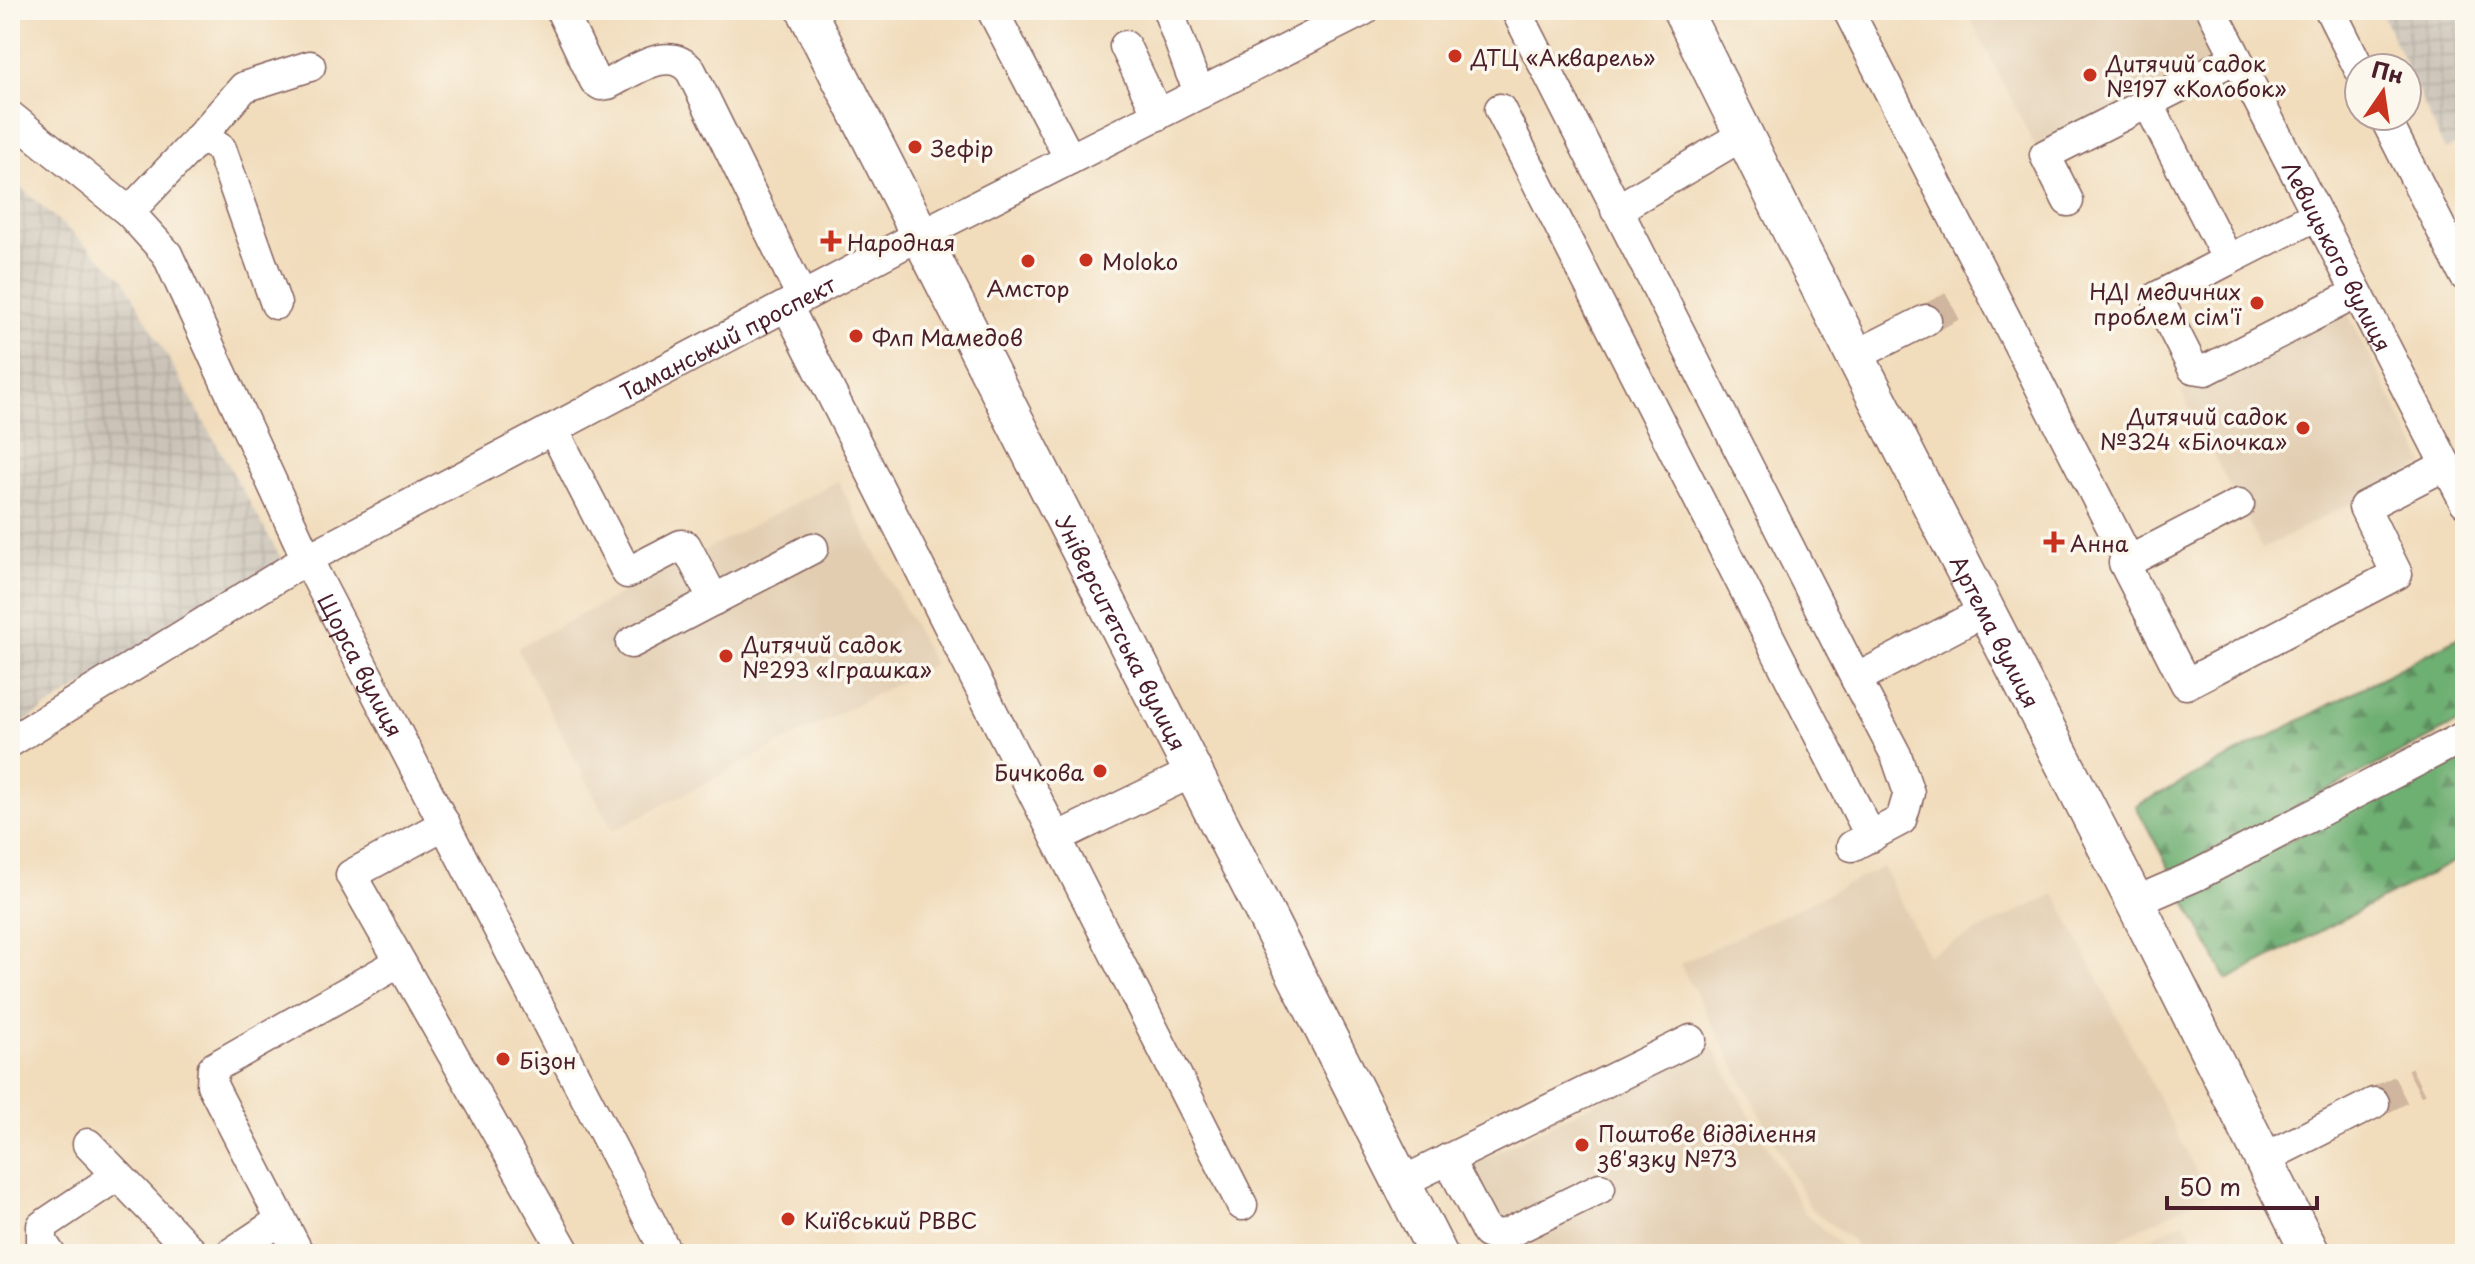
<svg xmlns="http://www.w3.org/2000/svg" width="2475" height="1264" viewBox="0 0 2475 1264" font-family="'Playpen Sans',sans-serif">
  <style>
    .built { fill: #e2cdb1 }
    .industrial { fill: url(#industrial-grid) }
    .forest { fill: url(#forest-firs); stroke: #5c674e; stroke-width: 2 }
    .lines { fill: none; stroke-linecap: round; stroke-linejoin: round }
    .minor-tunnel { stroke: #d0b69e; stroke-width: 30; stroke-dasharray: 30 15; stroke-linecap: butt }
    .minor-casing { stroke: #84615d; stroke-width: 33 }
    .major-casing { stroke: #84615d; stroke-width: 41 }
    .minor { stroke: #fff; stroke-width: 30 }
    .major { stroke: #fff; stroke-width: 38 }
    .poi-dot { fill: #c8321e; stroke: #fbf7ec; stroke-width: 3 }
    .labels { text-anchor: middle; dominant-baseline: central; stroke-width: 7; stroke-linejoin: round; paint-order: stroke }
    .poi-label { font-size: 22px; fill: #4a1f2b; stroke: #fbf7ec; text-anchor: start }
    .street-label { font-size: 22px; fill: #4a1f2b; stroke: #fbf7ec }
  </style>
  <defs>
    <pattern id="industrial-grid" width="8" height="8" patternUnits="userSpaceOnUse" patternTransform="scale(2)"><rect width="8" height="8" fill="#cbc3b8"/><path d="M0 4h8M4 0v8" fill="none" stroke="#b0a79e"/></pattern>
    <pattern id="forest-firs" width="22" height="20" patternUnits="userSpaceOnUse" patternTransform="scale(2)"><rect width="22" height="20" fill="#6eaf72"/><path d="M5 1l3.5 6h-7zM16 11l3.5 6h-7z" fill="#5c8e5e"/></pattern>
  </defs>
  <rect width="100%" height="100%" fill="#fbf7ec"/>
  <filter id="ink" filterUnits="userSpaceOnUse"><feTurbulence type="fractalNoise" baseFrequency=".0125" numOctaves="2"/><feDisplacementMap in="SourceGraphic" scale="16" xChannelSelector="R" yChannelSelector="G"/><feConvolveMatrix kernelMatrix="1 2 1 2 8 2 1 2 1" color-interpolation-filters="sRGB"/></filter>
  <filter id="wash" filterUnits="userSpaceOnUse"><feTurbulence type="fractalNoise" baseFrequency=".006" numOctaves="4" result="noise"/><feDisplacementMap in="SourceGraphic" scale="32" xChannelSelector="R" yChannelSelector="G"/><feGaussianBlur stdDeviation="1.8" result="paint"/><feColorMatrix in="noise" values="0 0 0 0 0 0 0 0 0 0 0 0 0 0 0 0 0 1.4 0 .05"/><feComposite in="paint" operator="in"/></filter>
  <g filter="url(#wash)">
    <rect width="100%" height="100%" fill="#f1dcbb"/>
    <path class="built" d="M1966,10H2196L2219,57L2036,148Z
      M2345,308L2425,465L2262,549L2181,392Z
      M838,481L934,664L613,831L517,648Z
      M1883,867L1928,955L2055,894L2208,1195L2088,1254H1859L1852,1240L1811,1209L1680,964Z
      M1711,1045L1804,1212L1850,1254H1511L1466,1167Z
      M2185,1221L2202,1254H2115Z"/>
    <path class="industrial" d="M2380,10H2465V141L2445,150Z
      M10,178L123,278L282,560L10,731Z"/>
    <path class="forest" d="M2465,634V719L2171,872L2136,806Z
      M2465,749V856L2227,980L2183,896Z"/>
  </g>
  <g filter="url(#ink)">
    <g class="lines">
      <path class="minor-tunnel" d="M1926,320L1964,300
        M2374,1103L2418,1081"/>
      <g class="minor-casing">
        <g id="minor">
          <path d="M561,10L595,81L601,85L608,84C633,72 669,43 691,71L802,297"/>
          <path d="M992,10L1070,159"/>
          <path d="M1168,10L1191,73L1201,93"/>
          <path d="M1516,10L1856,679L1985,611"/>
          <path d="M1848,10L2129,561L2239,504"/>
          <path id="s1" d="M2212,10L2465,502"/>
          <path d="M2330,10L2359,68"/>
          <path d="M1125,46L1158,115"/>
          <path d="M2148,103L2228,260L2317,215"/>
          <path d="M1500,109L1871,837"/>
          <path id="s2" d="M10,116L129,212L167,254L307,559L667,1254"/>
          <path d="M2384,116L2465,276"/>
          <path d="M201,136L221,149L276,304"/>
          <path d="M2068,201L2045,155L2236,58"/>
          <path d="M1616,210L1743,135"/>
          <path d="M129,212L201,136L244,87L310,66"/>
          <path d="M2228,260L2157,297L2193,368L2206,370L2357,293"/>
          <path d="M787,306L1242,1205"/>
          <path d="M1855,356L1926,320"/>
          <path d="M553,429L627,573L681,545L686,546L714,600"/>
          <path d="M2129,561L2124,563L2186,684L2397,574L2364,507L2446,465"/>
          <path d="M631,643L813,548"/>
          <path id="s3" d="M10,742L307,559L920,235L1364,10"/>
          <path d="M445,824L351,875L566,1254"/>
          <path d="M1056,838L1193,772"/>
          <path d="M1852,846L1901,820L1909,793L1896,755L1856,679"/>
          <path d="M2135,902L2195,876L2465,736"/>
          <path d="M88,1144L194,1254"/>
          <path d="M1448,1159L1487,1233L1493,1235L1506,1234L1600,1188"/>
          <path d="M2263,1159L2374,1103"/>
          <path d="M1402,1182L1691,1040"/>
          <path d="M50,1254L42,1242V1226L118,1175"/>
          <path d="M230,1254L281,1220"/>
          <path d="M299,1254L212,1085L213,1068L400,962"/>
        </g>
      </g>
      <g class="major-casing">
        <g id="major">
          <path id="s4" d="M806,10L1438,1254"/>
          <path id="s5" d="M1682,10L1800,248L2135,902L2311,1254"/>
        </g>
      </g>
      <use href="#minor" class="minor"/>
      <use href="#major" class="major"/>
    </g>
  </g>
  <g class="poi-dot">
    <circle cx="1455" cy="56" r="8"/>
    <circle cx="2090" cy="75" r="8"/>
    <circle cx="915" cy="147" r="8"/>
    <path d="M827 229h8v8h8v8h-8v8h-8v-8h-8v-8h8z"/>
    <circle cx="1086" cy="260" r="8"/>
    <circle cx="1028" cy="261" r="8"/>
    <circle cx="2257" cy="303" r="8"/>
    <circle cx="856" cy="336" r="8"/>
    <circle cx="2303" cy="428" r="8"/>
    <path d="M2050 530h8v8h8v8h-8v8h-8v-8h-8v-8h8z"/>
    <circle cx="726" cy="656" r="8"/>
    <circle cx="1100" cy="771" r="8"/>
    <circle cx="503" cy="1059" r="8"/>
    <circle cx="1582" cy="1145" r="8"/>
    <circle cx="788" cy="1219" r="8"/>
  </g>
  <g class="labels">
    <g class="poi-label">
      <text x="1471" y="56">ДТЦ «Акварель»</text>
      <text x="2106" y="62">Дитячий садок<tspan x="2106" dy="25">№197 «Колобок»</tspan></text>
      <text x="931" y="147">Зефір</text>
      <text x="847" y="241">Народная</text>
      <text x="1102" y="260">Moloko</text>
      <text x="1028" y="287" text-anchor="middle">Амстор</text>
      <text x="2241" y="290" text-anchor="end">НДІ медичних<tspan x="2241" dy="25">проблем сім'ї</tspan></text>
      <text x="872" y="336">Флп Мамедов</text>
      <text x="2287" y="415" text-anchor="end">Дитячий садок<tspan x="2287" dy="25">№324 «Білочка»</tspan></text>
      <text x="2070" y="542">Анна</text>
      <text x="742" y="643">Дитячий садок<tspan x="742" dy="25">№293 «Іграшка»</tspan></text>
      <text x="1084" y="771" text-anchor="end">Бичкова</text>
      <text x="519" y="1059">Бізон</text>
      <text x="1598" y="1132">Поштове відділення<tspan x="1598" dy="25">зв'язку №73</tspan></text>
      <text x="804" y="1219">Київський РВВС</text>
    </g>
    <g class="street-label">
      <text stroke="none"><textPath href="#s1" startOffset="276">Левицького вулиця</textPath></text>
      <text stroke="none"><textPath href="#s3" startOffset="824">Таманський проспект</textPath></text>
      <text stroke="none"><textPath href="#s4" startOffset="698">Університетська вулиця</textPath></text>
      <text stroke="none"><textPath href="#s5" startOffset="696">Артема вулиця</textPath></text>
      <text stroke="none"><textPath href="#s2" startOffset="664">Щорса вулиця</textPath></text>
    </g>
  </g>
  <rect width="2475" height="1264" fill="none" stroke="#fbf7ec" stroke-width="40"/>
  <g transform="translate(2383 92) rotate(13)"><circle r="38" fill="#fbf7ec" stroke="#b4a19f" stroke-width="2"/>
  <path d="M0-6L14 30L0 20L-14 30Z" fill="#c8321e"/>
  <text y="-12" font-size="22" font-weight="bold" text-anchor="middle" fill="#4a1f2b">Пн</text>
  </g>
  <path d="M2167 1196v12h150v-12" fill="none" stroke="#4a1f2b" stroke-width="4"/>
  <text x="2179" y="1196" font-size="24" fill="#4a1f2b" stroke="#fbf7ec" stroke-width="6" paint-order="stroke">50 m</text>
</svg>
